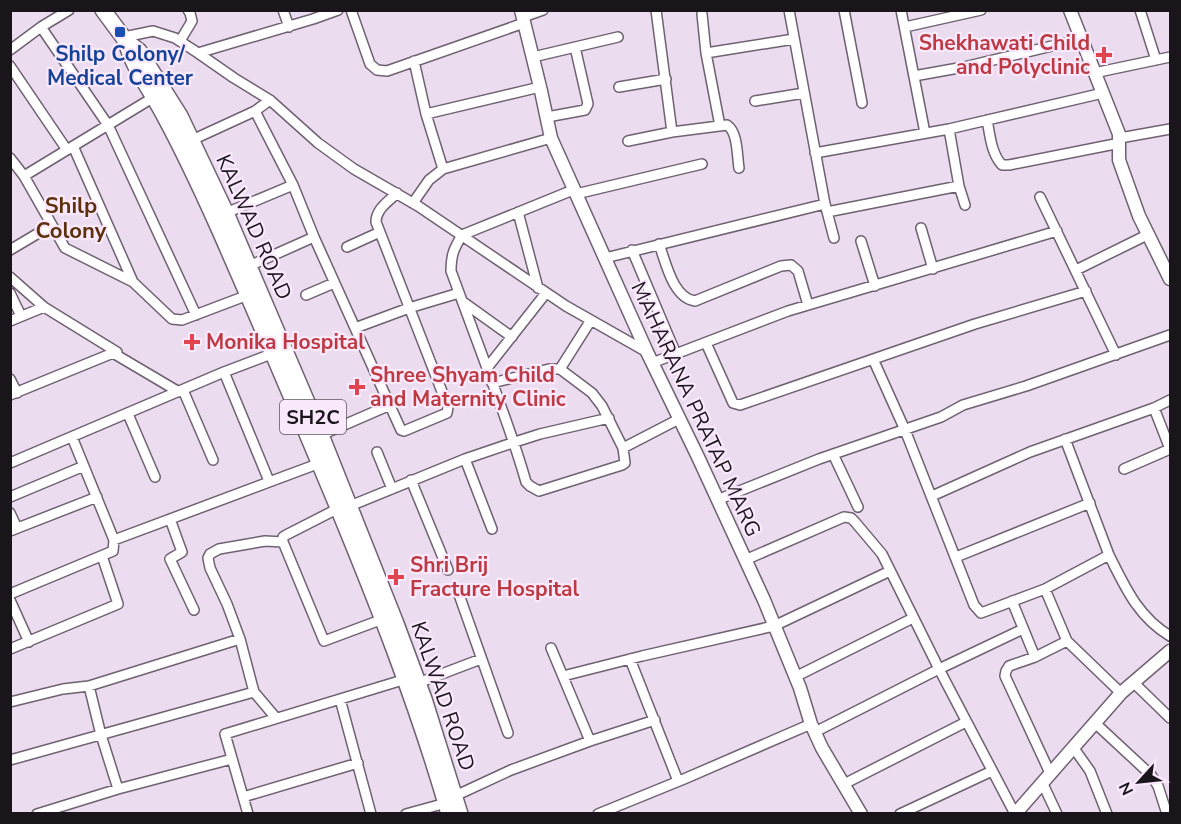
<svg xmlns="http://www.w3.org/2000/svg" width="1181" height="824" viewBox="0 0 1181 824" font-family="'Nunito Sans',sans-serif">
  <style>
    .lines { fill: none; stroke-linecap: round; stroke-linejoin: round }
    .minor-casing { stroke: #6f6171; stroke-width: 12 }
    .tertiary-casing { stroke: #6f6171; stroke-width: 15 }
    .primary-casing { stroke: #6f6171; stroke-width: 18 }
    .minor { stroke: #fff; stroke-width: 9 }
    .tertiary { stroke: #fff; stroke-width: 12 }
    .primary { stroke: #fff; stroke-width: 15 }
    .transit-dot { fill: #1a4fb4; stroke: #fae9fd; stroke-width: 2 }
    .health-dot { fill: #e0444e; stroke: #fae9fd; stroke-width: 2 }
    .labels { text-anchor: middle; dominant-baseline: central; stroke-width: 4.5; stroke-linejoin: round; paint-order: stroke }
    .shield { fill: #fae9fd; stroke: #5d555f; stroke-width: 1.5 }
    .shield-label { font-size: 20px; font-weight: bold; fill: #1a151b }
    .health-label { font-size: 21px; font-weight: bold; fill: #be3a42; stroke: #fae9fd; text-anchor: start }
    .transit-label { font-size: 21px; font-weight: bold; fill: #164399; stroke: #fae9fd }
    .street-label { font-size: 21px; fill: #1a151b; stroke: #fae9fd }
    .neighbourhood-label { font-size: 22px; font-weight: bold; fill: #5d310c; stroke: #fae9fd }
  </style>
  <rect width="100%" height="100%" fill="#ecdcef"/>
  <g class="lines">
    <g class="minor-casing">
      <path id="minor" d="M283,10L289,27
        M351,10L370,64L377,70L387,71L524,23
        M656,10L672,132
        M789,10L825,204L834,238
        M844,10L862,103
        M901,10L925,133
        M1140,10L1156,60
        M702,14L706,53L720,126
        M523,17L543,10
        M41,27L108,125L196,315
        M905,27L981,10
        M124,37L153,31L175,38L198,53L313,19L338,10
        M180,41L192,21L190,13L188,10
        M10,50L41,27L69,10
        M198,53L234,78L270,100L318,143L354,169L418,206L566,306L647,352
        M706,53L794,39
        M533,57L618,37
        M414,61L426,114L443,169L551,138
        M10,66L67,150
        M1094,73L1170,57
        M914,76L964,67L1081,39
        M619,87L666,79
        M755,101L804,93
        M426,114L540,87
        M547,117L585,110L588,104L575,47
        M987,120C990,135 991,153 1002,165H1009L1120,143
        M949,129L1103,93
        M1120,138L1170,129
        M192,140L255,111
        M628,141L672,132L727,125C738,132 737,156 739,168
        M73,146L133,282
        M815,153L949,129L959,186L965,205
        M10,158L24,176L65,248L133,282L172,319L182,320L248,295
        M24,176L154,97
        M576,194L702,164
        M1040,197L1116,355
        M413,203L429,180L443,169
        M518,212L538,288
        M827,212L959,186
        M226,213L293,185
        M921,228L933,269
        M314,237L401,430L404,431L447,413L448,407L376,222C376,209 388,202 397,193
        M861,241L875,286
        M659,244C666,263 673,298 695,301L781,266L791,265L798,271L808,305
        M347,247L380,232
        M10,250L52,225
        M632,250L676,354
        M605,258L825,204
        M249,266L314,237L293,185L255,111L270,100
        M1076,270L1149,234
        M10,277L44,307L117,352L113,353L179,392
        M10,293L21,316
        M306,295L334,283
        M463,302L512,337
        M10,321L44,307
        M355,328L409,308L459,293
        M706,343L733,403L740,405L975,324L1086,291
        M873,359L905,430L974,605L981,613L1045,589L1109,555
        M652,363L788,311L1057,231
        M487,368L546,293
        M560,369L591,320
        M224,372L269,481
        M10,379L17,393
        M492,383L549,369H560L592,393L602,406L623,448L625,463L622,465L539,491L530,486L526,482C515,443 501,406 487,368L451,271C451,254 454,249 462,235L573,190
        M183,390L213,460
        M10,395L113,353
        M1154,408L1170,449
        M128,414L155,477
        M321,435L390,405
        M1065,439L1109,555C1125,587 1138,617 1170,636
        M623,448L679,419
        M377,452L392,489
        M833,454L858,507
        M465,459L492,529
        M10,463L224,372L274,353
        M1124,469L1170,449
        M411,480L448,570
        M932,496L1030,452L1154,408L1170,400
        M10,497L84,466
        M717,500L819,459L941,417L963,405L1026,386L1170,335
        M350,506L465,459L515,442L540,434L609,418
        M339,508L286,535L283,537V542L324,641L383,619
        M10,513L17,528
        M170,519L182,552L170,559L194,610
        M10,531L97,497
        M114,540L320,463
        M956,557L1090,503
        M745,560L844,517L851,518L855,522L882,554L939,669L1015,814
        M457,589L508,733
        M1045,589L1067,641L1121,693
        M10,594L113,551L114,540L72,437
        M10,600L29,642
        M1012,601L1035,657
        M551,648L590,741
        M10,649L118,604L102,556
        M630,659L678,781
        M563,676L642,656L774,626L890,571
        M795,677L913,618
        M1133,682L1170,718
        M418,683L481,659
        M89,686L101,735L118,789
        M340,699L371,814
        M10,702L63,689L89,686L240,639
        M276,718L254,692L240,639L227,604L210,568L208,558L210,554L219,549L265,541L283,542
        M1095,723L1151,775L1158,786L1167,814
        M815,732L939,669L1023,629
        M1073,747L1090,771L1107,814
        M10,760L254,692
        M1050,773L1005,676L1006,671L1009,666L1035,657L1067,641
        M1042,782L1057,814
        M844,784L966,722
        M455,796L511,770L590,741L655,720
        M243,797L358,763
        M37,814L118,789L232,759
        M248,814L225,734L406,679
        M406,814L446,803
        M598,814L684,779L811,724
        M900,814L992,771"/>
    </g>
    <g class="tertiary-casing">
      <path id="tertiary" d="M521,10L541,91L551,138L647,352L698,457L764,600L800,688L811,724L822,748L861,814
        M1070,10L1119,134V160L1139,216L1170,279
        M1015,814L1121,693L1170,651"/>
    </g>
    <g class="primary-casing">
      <path id="primary" d="M103,10L126,41L139,51L180,116L226,213L321,435L395,621L424,699L460,814
        M126,41C133,69 152,91 165,117C185,154 203,193 220,231C259,320 297,409 334,498C377,602 418,706 449,814"/>
    </g>
    <use href="#minor" class="minor"/>
    <use href="#tertiary" class="tertiary"/>
    <use href="#primary" class="primary"/>
  </g>
  <rect class="transit-dot" x="114" y="26" width="12" height="12" rx="3"/>
  <g class="health-dot">
    <path d="M1101 46h6v6h6v6h-6v6h-6v-6h-6v-6h6z"/>
    <path d="M189 333h6v6h6v6h-6v6h-6v-6h-6v-6h6z"/>
    <path d="M354 378h6v6h6v6h-6v6h-6v-6h-6v-6h6z"/>
    <path d="M393 568h6v6h6v6h-6v6h-6v-6h-6v-6h6z"/>
  </g>
  <g class="labels">
    <rect class="shield" x="280" y="400" width="66" height="34" rx="4.5"/>
    <g class="shield-label">
      <text x="313" y="417">SH2C</text>
    </g>
    <g class="health-label">
      <text x="1090" y="43" text-anchor="end">Shekhawati Child<tspan x="1090" dy="24">and Polyclinic</tspan></text>
      <text x="206" y="342">Monika Hospital</text>
      <text x="370" y="375">Shree Shyam Child<tspan x="370" dy="24">and Maternity Clinic</tspan></text>
      <text x="410" y="565">Shri Brij<tspan x="410" dy="24">Fracture Hospital</tspan></text>
    </g>
    <g class="transit-label">
      <text x="120" y="54">Shilp Colony/<tspan x="120" dy="24">Medical Center</tspan></text>
    </g>
    <g class="street-label">
      <text transform="translate(254 227) rotate(66)">KALWAD ROAD</text>
      <text transform="translate(696 409) rotate(65)">MAHARANA PRATAP MARG</text>
      <text transform="translate(443 696) rotate(71)">KALWAD ROAD</text>
    </g>
    <g class="neighbourhood-label">
      <text x="71" y="206">Shilp<tspan x="71" dy="25">Colony</tspan></text>
    </g>
  </g>
  <rect width="1181" height="824" fill="none" stroke="#1a151b" stroke-width="24"/>
  <g transform="translate(1139 782) rotate(243)" stroke="#fae9fd" stroke-width="4.5" paint-order="stroke">
  <path d="M0-4.5L10 22L0 15L-10 22Z" fill="#1a151b"/>
  <text y="-9" font-size="16" font-weight="bold" text-anchor="middle" fill="#1a151b">N</text>
  </g>
</svg>
